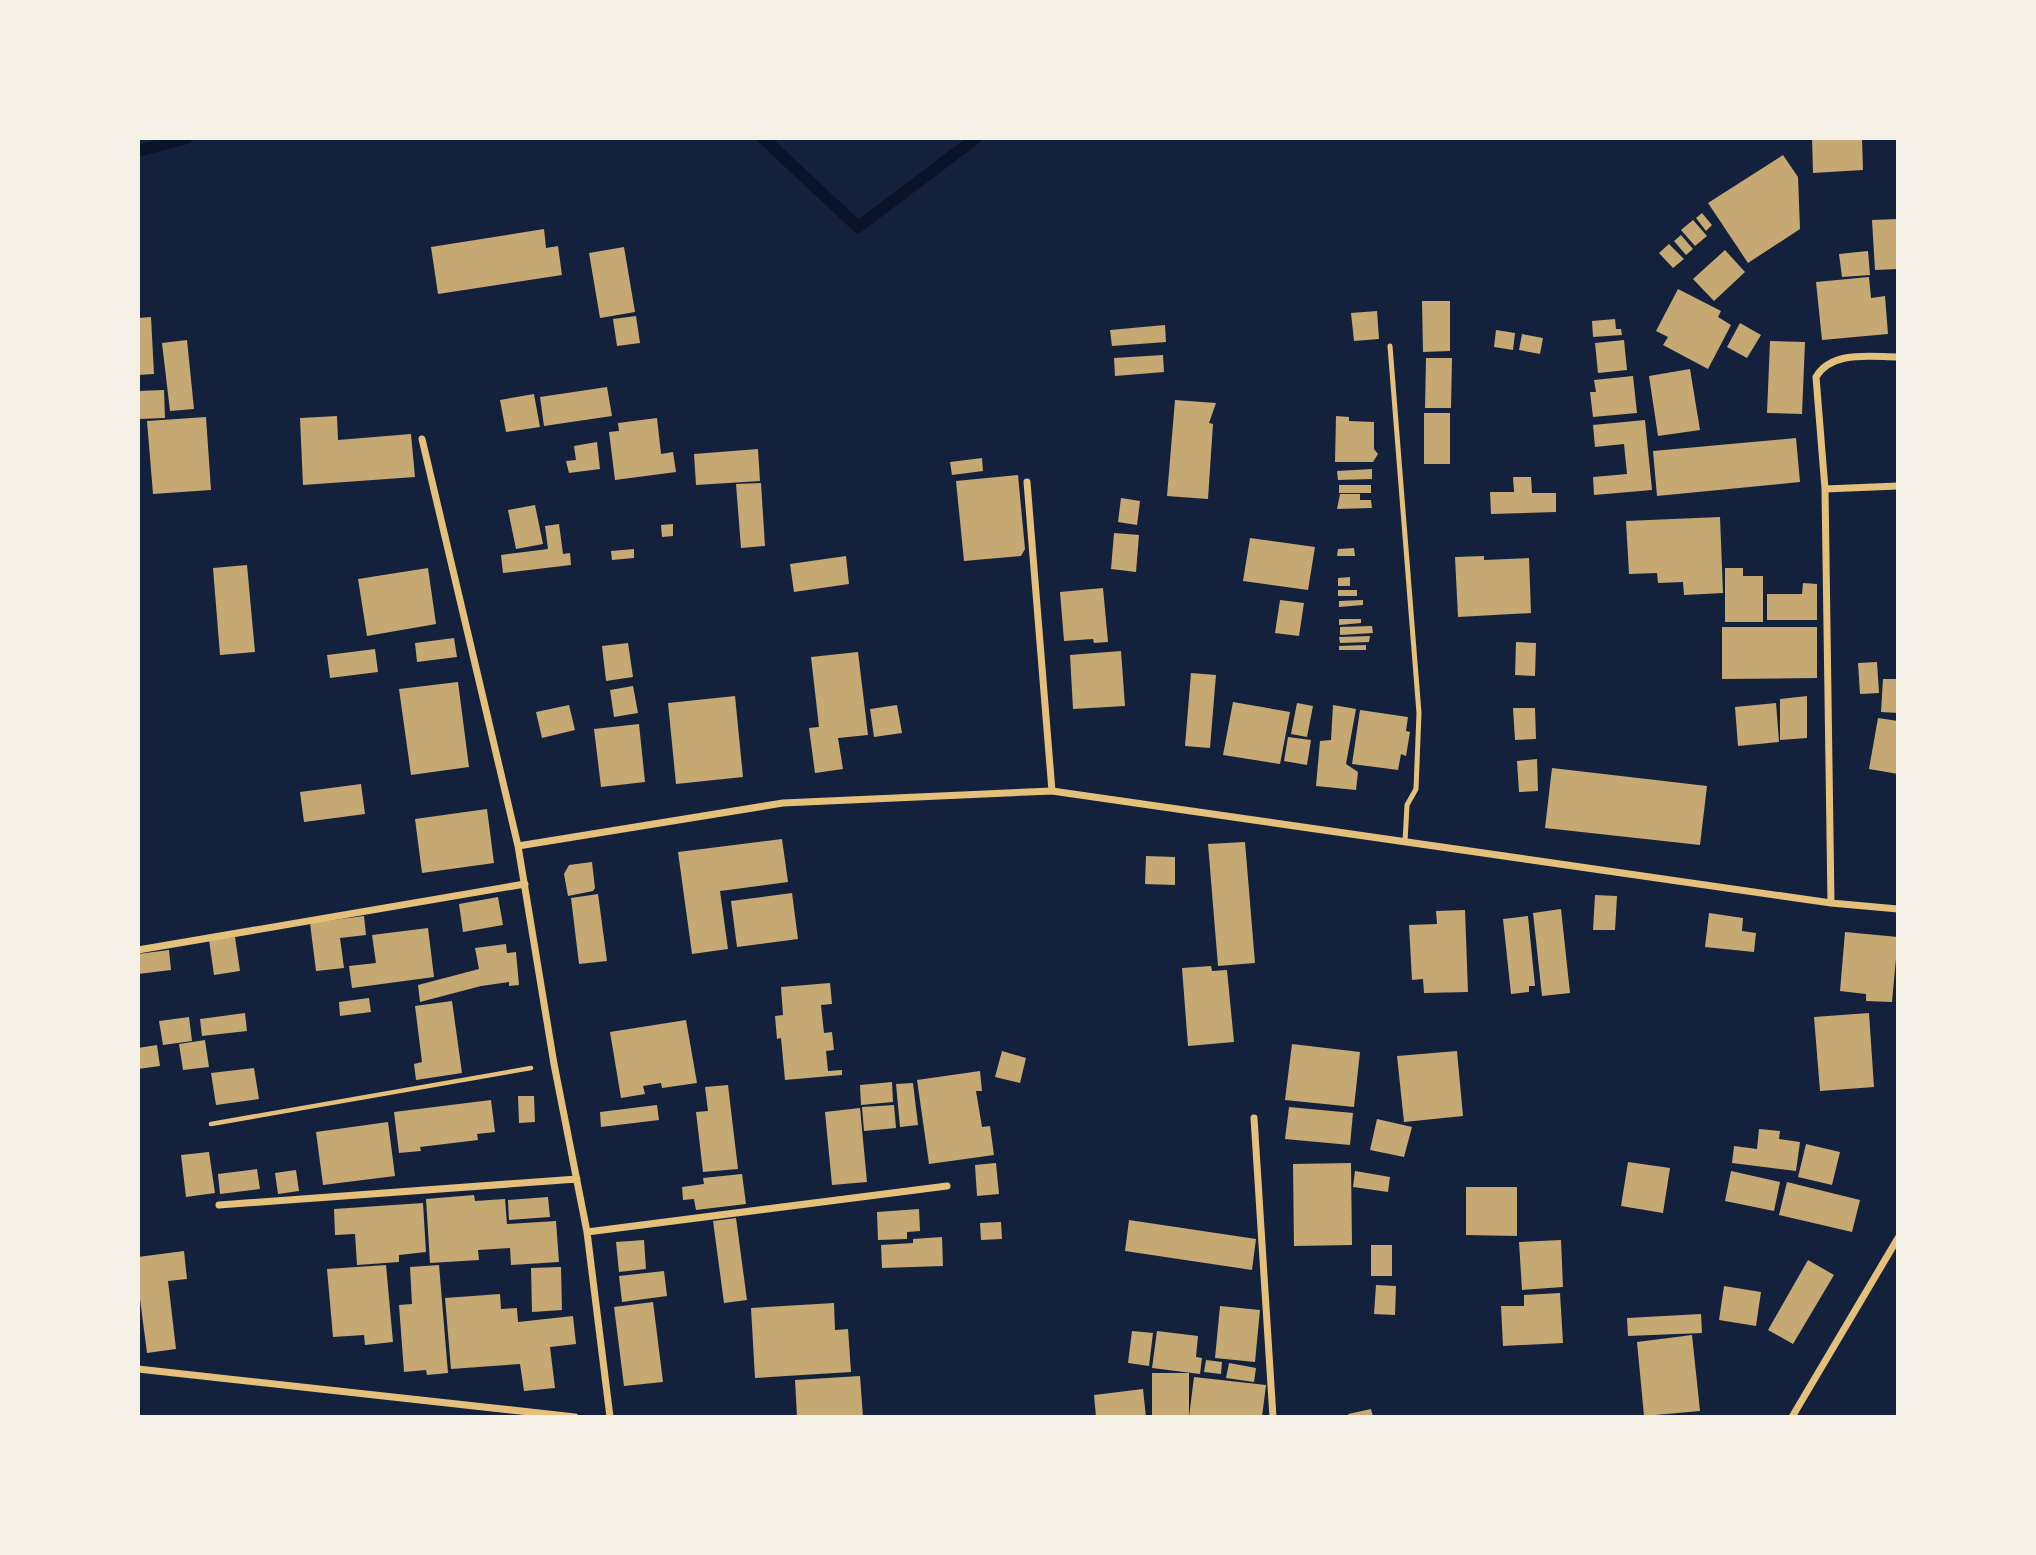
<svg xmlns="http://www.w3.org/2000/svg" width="2036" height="1555" viewBox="0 0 2036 1555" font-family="'Nunito Sans',sans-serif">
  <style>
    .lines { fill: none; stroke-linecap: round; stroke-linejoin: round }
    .stream { stroke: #0b132b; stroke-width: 12 }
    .building { fill: #c6a872 }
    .path { stroke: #e5c07b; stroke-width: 4.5 }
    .service { stroke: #e5c07b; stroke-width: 5 }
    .minor { stroke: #e5c07b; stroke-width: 7 }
  </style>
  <rect width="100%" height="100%" fill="#14213d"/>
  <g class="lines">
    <path class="stream" d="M763,138L858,227L976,138
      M138,151L187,138"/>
  </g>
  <path class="building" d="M1812,138H1862L1863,170L1813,173Z
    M1783,155L1798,177L1800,229L1748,263L1708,203Z
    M1702,213L1712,225L1706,231L1696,218Z
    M1898,219V269L1875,270L1872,220Z
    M1693,220L1707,236L1695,246L1681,230Z
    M544,229L546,248L558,246L562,275L438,294L431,247Z
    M1681,235L1693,249L1686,255L1674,241Z
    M1669,244L1684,259L1673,268L1659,253Z
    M624,247L635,312L600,318L589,253Z
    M1725,250L1745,272L1714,301L1693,279Z
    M1868,251L1870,275L1842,277L1839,254Z
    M1869,277L1871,298L1885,296L1888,334L1822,340L1816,282Z
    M1678,289L1721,311L1718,317L1731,325L1708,369L1663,345L1668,337L1656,331Z
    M1422,301H1450V351L1423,352Z
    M1377,311L1379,339L1354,341L1351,313Z
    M636,316L640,343L617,346L613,319Z
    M151,317L154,374L138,375V318Z
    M1615,319L1616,329H1621L1622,335L1593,337L1592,321Z
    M1740,323L1761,335L1747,358L1727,347Z
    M1165,325L1166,342L1112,346L1110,330Z
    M1496,330L1515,333L1513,350L1494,347Z
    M1522,334L1543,338L1540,354L1519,350Z
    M187,340L194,409L170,411L162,343Z
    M1624,340L1627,370L1598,373L1595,343Z
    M1770,341L1805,342L1802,414L1767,413Z
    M1163,355L1164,372L1115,376L1114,358Z
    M1426,358H1452L1451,408H1425Z
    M1690,369L1700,430L1658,436L1649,376Z
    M1633,376L1637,413L1593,417L1590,392H1596L1594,380Z
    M607,387L612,416L544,426L540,397Z
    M164,390L165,418L138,419V391Z
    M534,394L540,427L506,432L500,400Z
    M1175,400L1216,403L1209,423L1213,424L1208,499L1167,496Z
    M1424,413H1450V464H1424Z
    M337,416L338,440L411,434L415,477L303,485L300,418Z
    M1336,416L1349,417V421L1374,422V449L1378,454L1373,462H1335Z
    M206,417L211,490L153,494L147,421Z
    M657,418L661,454L673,452L676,472L615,480L609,432L619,431L618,423Z
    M1645,420L1652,490L1594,495L1593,477L1627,474L1624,444L1595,447L1593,425Z
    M1796,438L1800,482L1657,496L1653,451Z
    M597,442L600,469L569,473L566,461L576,460L574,446Z
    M758,449L760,481L696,485L694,454Z
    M982,458L983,471L952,475L950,462Z
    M1372,469V479L1338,480L1337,471Z
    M1018,475L1025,549L1021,556L964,561L956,481Z
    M1513,477H1531L1532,493H1556V512L1491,514L1490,492H1514Z
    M761,483L765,546L741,548L736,484Z
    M1339,485H1371V493H1339Z
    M1340,494H1360V500H1371L1372,508L1337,509Z
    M1121,498L1140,501L1137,525L1118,522Z
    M535,505L543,544L516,549L508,510Z
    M1720,517L1723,593L1684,595L1683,582L1658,583L1657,573L1629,574L1626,521Z
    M559,524L563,554L570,553L571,565L503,573L501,555L548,549L545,526Z
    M673,524V536L662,537L661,525Z
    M1114,533L1139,535L1136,572L1111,569Z
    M1250,538L1315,547L1308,590L1243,581Z
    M1354,548L1355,556H1337L1338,549Z
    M634,549V558L612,560L611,551Z
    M846,556L849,584L794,592L790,564Z
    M1484,556V560L1529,558L1531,613L1458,617L1455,557Z
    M247,565L255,652L220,655L213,568Z
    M428,568L436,624L367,636L358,579Z
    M1725,568H1743V576H1763V622H1725Z
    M1350,577V586H1338V578Z
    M1803,583L1817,584V620H1767V594H1802Z
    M1103,588L1108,642L1094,643L1093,639L1064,641L1060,592Z
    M1338,590H1357V596H1338Z
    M1280,600L1304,603L1299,636L1275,633Z
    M1363,600V605L1339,607V601Z
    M1339,619H1361V623L1339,625Z
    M1372,626L1373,633L1340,635V627Z
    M1722,627H1817V678L1722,679Z
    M1370,636L1369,642L1340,643L1339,637Z
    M454,638L457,657L417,662L415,643Z
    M1516,642L1536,643L1535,676L1515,675Z
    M628,643L633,677L606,681L602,646Z
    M1366,645V650H1339V646Z
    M375,649L378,672L330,678L327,655Z
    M1121,651L1125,706L1073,709L1070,655Z
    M858,652L868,735L838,738L843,769L815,773L809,728L819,727L811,657Z
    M1877,662L1879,693L1860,694L1858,663Z
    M1191,673L1216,675L1210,748L1185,746Z
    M1883,679H1898V713L1881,712Z
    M458,682L469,767L411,775L399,689Z
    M633,686L638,713L614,717L610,690Z
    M735,696L743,777L676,784L668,703Z
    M1807,696V738L1780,740V699Z
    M1233,702L1290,712L1280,764L1223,755Z
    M1297,703L1313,706L1307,737L1291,734Z
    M1776,703L1779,742L1738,746L1735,707Z
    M569,705L575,730L542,738L536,712Z
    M897,705L902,733L874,737L870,709Z
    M1333,705L1356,709L1346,764L1358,772L1356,790L1316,786L1320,741L1331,740Z
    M1513,708H1535L1536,739L1515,740Z
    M1360,710L1408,717L1406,731L1410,732L1406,756L1401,754L1398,770L1352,764Z
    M1878,718L1898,721V774L1869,769Z
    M639,724L645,782L601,787L594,729Z
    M1288,737L1311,740L1307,765L1284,761Z
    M1537,759L1538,791L1519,792L1517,761Z
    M1552,768L1707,786L1700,845L1545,828Z
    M361,784L365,814L304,822L300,792Z
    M487,809L494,863L422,873L415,819Z
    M782,839L788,882L720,891L728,949L692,954L678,852Z
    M1245,842L1255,963L1218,966L1208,844Z
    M1146,856L1175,857V885L1145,884Z
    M592,862L595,888L593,891L568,896L564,874L569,865Z
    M792,893L798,939L737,947L731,901Z
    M598,894L607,961L579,964L571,898Z
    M1595,895L1617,896L1615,930H1593Z
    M498,897L503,925L463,932L459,904Z
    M1561,909L1570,993L1542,996L1533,913Z
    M1465,910L1468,992L1424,993L1423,979L1412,980L1409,925L1437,924L1436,911Z
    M1709,913L1743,918L1742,931L1756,933L1754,952L1705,947Z
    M364,916L366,935L340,938L344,968L316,971L310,923Z
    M1528,916L1535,986H1529V992L1511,994L1503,919Z
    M428,928L434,977L352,988L349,966L376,963L372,935Z
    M1845,932L1898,937L1892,1002L1866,1001V994L1840,991Z
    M235,937L240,971L214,975L209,940Z
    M506,944L507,953L516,952L519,985L509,986V982L481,986L420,1002L418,985L479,969L475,948Z
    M169,950L171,970L138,974V954Z
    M1211,966L1212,971L1227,970L1234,1042L1188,1046L1182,968Z
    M830,983L832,1004L821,1005L824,1033L832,1032L834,1050L826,1051L828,1071L842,1070V1075L785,1080L781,1038L777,1039L775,1016L783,1015L781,987Z
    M369,998L371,1012L340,1016L339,1002Z
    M452,1001L462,1073L416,1080L414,1064L422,1062L415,1006Z
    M245,1013L247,1031L202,1036L200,1019Z
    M1869,1013L1874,1087L1820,1091L1814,1017Z
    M189,1017L192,1041L163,1045L159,1021Z
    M686,1020L697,1083L662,1088L661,1083L643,1086L645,1094L621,1098L610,1032Z
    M205,1040L209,1067L183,1070L179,1044Z
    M1292,1044L1360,1052L1354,1107L1285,1100Z
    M157,1045L160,1066L138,1069V1048Z
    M1002,1051L1026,1058L1020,1083L995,1077Z
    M1457,1051L1463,1116L1404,1122L1397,1056Z
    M254,1068L259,1099L216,1105L211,1073Z
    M980,1071L982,1091H976L982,1127L990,1126L994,1155L929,1164L917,1080Z
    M892,1082L893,1102L861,1105L860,1085Z
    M913,1083L918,1125L900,1127L896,1084Z
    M728,1085L738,1169L703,1172L696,1112L708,1111L705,1087Z
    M518,1096H534L535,1122L519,1123Z
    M491,1100L495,1132L477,1134L478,1140L420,1147L421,1151L399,1153L394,1112Z
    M657,1105L659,1120L601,1127L600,1112Z
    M894,1105L896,1128L864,1131L862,1107Z
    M1289,1107L1353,1113L1350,1145L1285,1139Z
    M860,1108L867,1182L832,1185L825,1112Z
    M1377,1119L1412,1127L1404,1157L1370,1150Z
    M388,1122L395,1176L323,1185L316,1132Z
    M1759,1129L1780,1131L1779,1139L1800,1142L1796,1171L1732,1163L1734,1146L1757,1149Z
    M1806,1144L1840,1152L1832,1185L1798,1177Z
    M209,1152L215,1193L186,1197L181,1155Z
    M1628,1162L1670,1168L1663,1213L1621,1206Z
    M996,1163L999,1194L977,1196L975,1165Z
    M1351,1163L1352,1245L1294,1246L1293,1164Z
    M257,1169L260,1189L220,1194L218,1174Z
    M296,1170L299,1191L278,1194L275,1173Z
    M1355,1171L1390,1177L1388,1192L1353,1187Z
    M1731,1171L1780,1182L1774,1211L1725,1201Z
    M742,1174L746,1204L696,1210L694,1199L683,1200L682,1187L704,1184L703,1178Z
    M1787,1182L1860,1200L1852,1232L1779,1215Z
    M1466,1187H1517V1236L1466,1235Z
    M474,1195L475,1201L505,1199L507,1224L556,1221L559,1262L511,1265L510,1248L478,1250L479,1260L430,1263L426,1199Z
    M548,1197L550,1217L509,1220L508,1200Z
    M423,1203L426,1252L399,1255V1262L357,1265L355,1234L335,1235L334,1209Z
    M919,1209L920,1231L907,1232V1239L878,1240L877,1212Z
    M736,1218L747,1300L724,1303L713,1221Z
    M1129,1220L1256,1239L1252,1270L1125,1251Z
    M1001,1222L1002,1239L981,1240L980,1223Z
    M942,1237L943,1266L882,1268L881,1245L913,1243V1239Z
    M644,1240L646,1269L619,1272L616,1242Z
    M1561,1240L1563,1287L1522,1290L1519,1242Z
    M1371,1245H1392V1276H1371Z
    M184,1251L187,1279L168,1281L176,1349L147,1353L138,1284V1257Z
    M1808,1260L1834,1275L1793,1344L1768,1330Z
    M386,1265L393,1342L365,1345L364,1335L333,1337L327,1269Z
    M439,1265L448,1373L427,1375L426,1370L404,1372L399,1305L412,1304L410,1267Z
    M561,1267L562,1310L532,1312L531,1268Z
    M664,1271L667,1296L622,1302L619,1276Z
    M1376,1285L1396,1286L1395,1315L1374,1314Z
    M1724,1286L1761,1292L1756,1326L1719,1320Z
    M1560,1293L1563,1343L1503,1346L1501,1306H1524V1295Z
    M500,1294L501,1309L517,1308L518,1322L573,1316L576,1344L550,1347L555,1388L524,1391L520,1364L451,1369L445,1298Z
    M653,1302L663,1382L624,1386L614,1307Z
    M834,1303L835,1330L848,1329L851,1372L755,1378L751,1308Z
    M1220,1306L1260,1310L1255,1362L1215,1358Z
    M1701,1314L1702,1333L1628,1336L1627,1318Z
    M1132,1331L1153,1333L1149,1366L1128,1363Z
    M1157,1331L1198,1336L1196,1357L1202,1358L1200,1374L1152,1368Z
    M1692,1335L1700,1411L1644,1416L1637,1342Z
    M1206,1360L1222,1362L1221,1374L1204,1372Z
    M1229,1363L1256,1368L1254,1382L1226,1378Z
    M1152,1373H1189V1417H1152Z
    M860,1376L863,1417H797L795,1380Z
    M1194,1377L1266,1385L1262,1417H1189Z
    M1143,1389L1146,1417H1096L1094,1395Z
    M1371,1409L1373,1417H1349L1348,1414Z"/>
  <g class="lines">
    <path class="path" d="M211,1124L531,1068"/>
    <path class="service" d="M1390,346L1419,713L1416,789L1407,805L1405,842"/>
    <path class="minor" d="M422,439L518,846L554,1064L587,1232L610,1417
      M1027,482L1052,791
      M1825,489L1898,486
      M518,846L783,803L1052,791L1831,903L1898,909
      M1831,903L1825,489L1816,377C1832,350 1870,357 1898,357
      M138,950L525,884
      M1254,1118L1273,1417
      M219,1205L577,1179
      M587,1232L947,1186
      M138,1369L575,1417
      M1792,1417L1898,1238"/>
  </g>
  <rect width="2036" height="1555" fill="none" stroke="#f6f1e7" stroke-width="280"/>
</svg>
